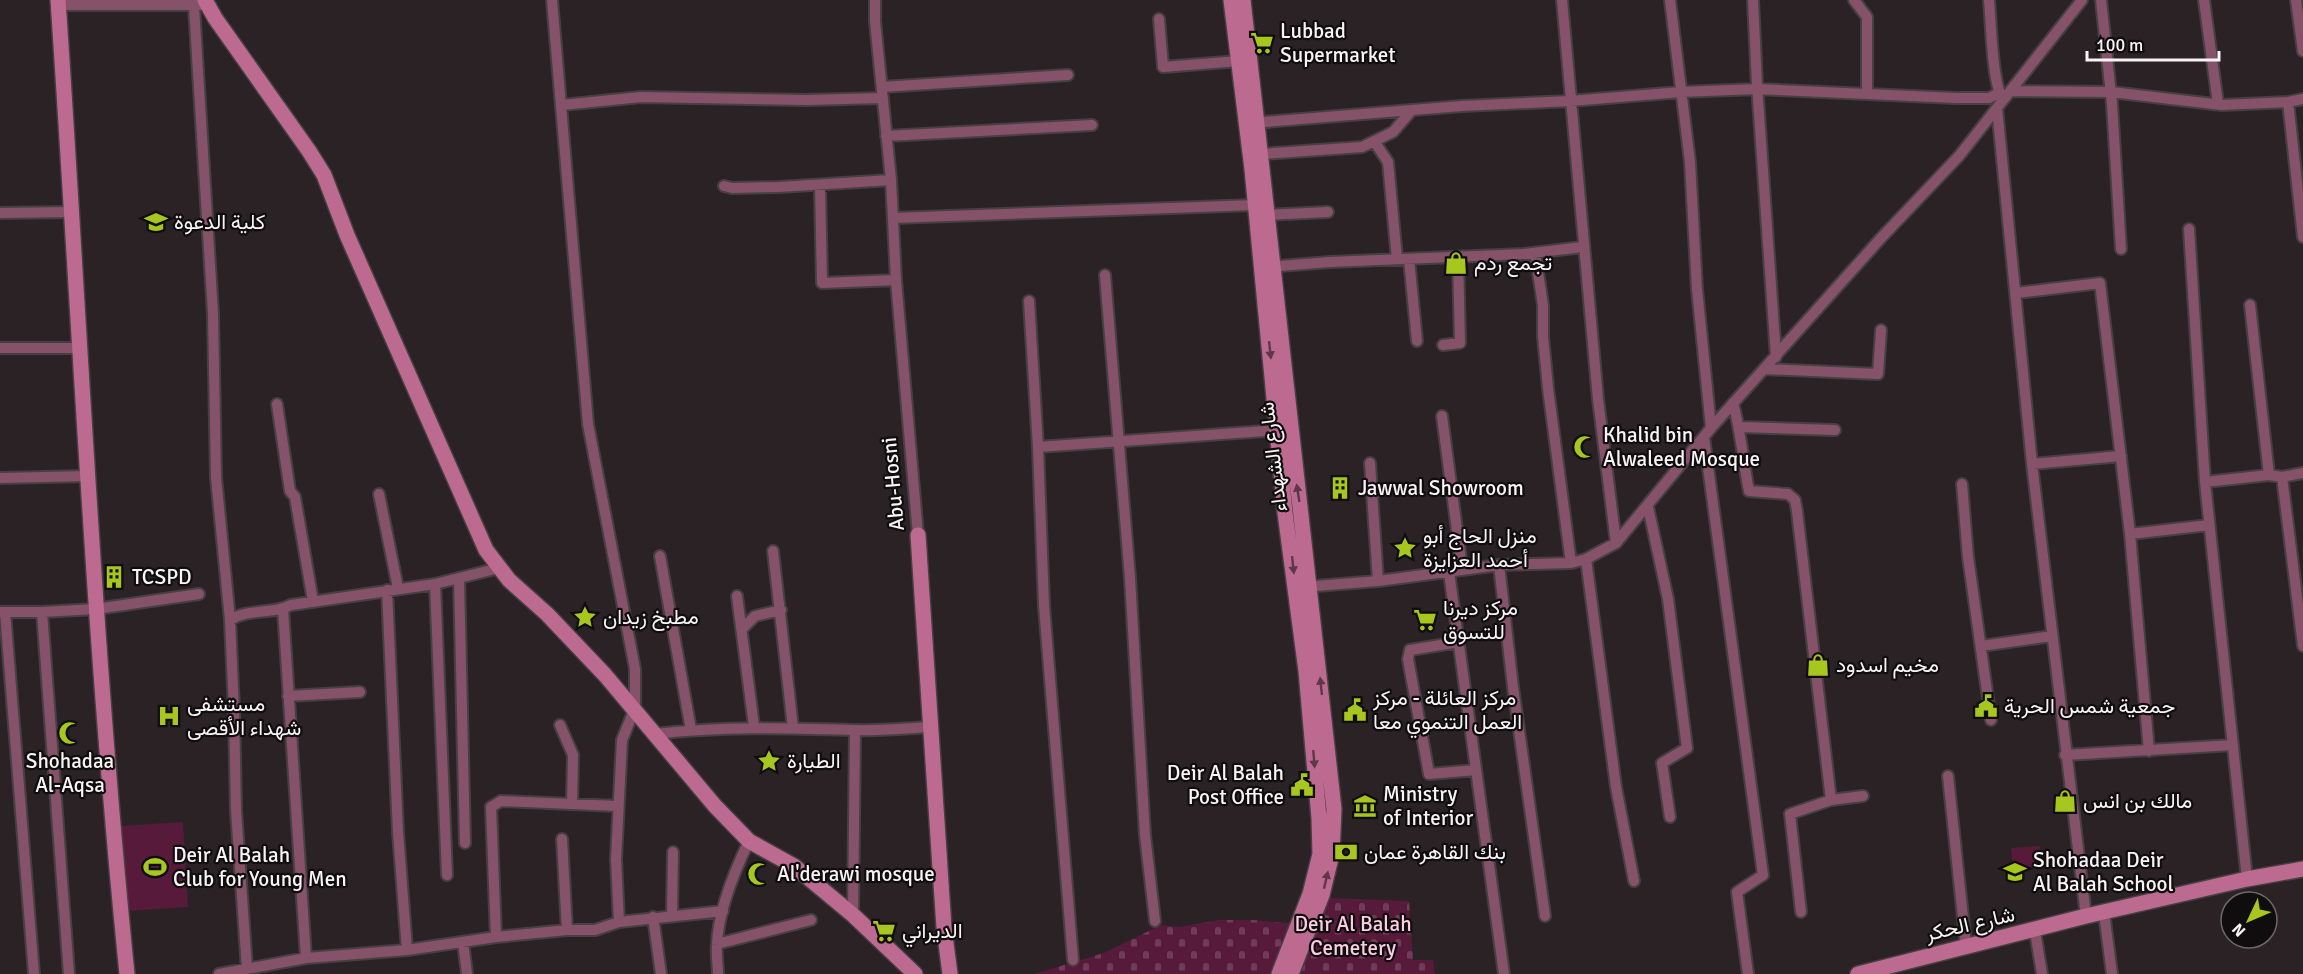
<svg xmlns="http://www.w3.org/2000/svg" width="2303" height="974" viewBox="0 0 2303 974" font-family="Signika,Vazirmatn,sans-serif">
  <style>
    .cemetery { fill: url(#cemetery-stones) }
    .pitch { fill: #581a3b }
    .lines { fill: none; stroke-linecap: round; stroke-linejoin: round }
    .street-casing { stroke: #473f42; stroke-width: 14 }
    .secondary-casing { stroke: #473f42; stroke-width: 18 }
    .street { stroke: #86526a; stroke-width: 10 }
    .secondary { stroke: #bd6a91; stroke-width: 15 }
    .oneway { fill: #5e3749 }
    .labels { text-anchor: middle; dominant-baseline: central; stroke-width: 4.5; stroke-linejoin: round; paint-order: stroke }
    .poi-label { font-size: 21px; fill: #f8f3f5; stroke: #100d0e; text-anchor: start }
    .street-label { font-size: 21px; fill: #f8f3f5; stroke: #100d0e }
    .park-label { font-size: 21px; fill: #facde0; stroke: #100d0e }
  </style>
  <defs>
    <pattern id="cemetery-stones" width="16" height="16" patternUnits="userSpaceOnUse" patternTransform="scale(1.5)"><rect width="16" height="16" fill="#581a3b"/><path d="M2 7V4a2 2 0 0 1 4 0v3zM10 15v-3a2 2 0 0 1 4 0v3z" fill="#713c58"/></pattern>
  </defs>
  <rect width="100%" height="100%" fill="#2a2225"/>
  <path class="cemetery" d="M1328,898L1409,901L1413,960H1433L1435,974H1296Z
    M1219,920H1254L1296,924L1276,974H1034L1104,953L1161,925L1180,927Z"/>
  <path class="pitch" d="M183,822L188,907L127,911L120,826Z
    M2040,846L2042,867L2013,869L2011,848Z"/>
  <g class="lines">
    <g class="street-casing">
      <path id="street" d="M552,0L588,424L635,669V708L622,740L616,859L619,922
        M875,0V21L891,180L896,280L918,535
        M1562,0L1598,399L1616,543
        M1670,0L1690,162L1697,289L1711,428
        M1753,0L1757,85L1776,357
        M1854,0L1867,17V94
        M1989,0C1991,20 1992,83 2002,97
        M2101,0L2112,104L2121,249
        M2204,0L2218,104
        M2296,0L2303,51
        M58,5H201
        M194,7L213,314L216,477L230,620L234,710L236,810L247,969
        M1159,19L1163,67L1239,61
        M882,87L1068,75
        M2010,91L2111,92L2222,105L2288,102
        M2303,99L2288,102L2303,237
        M562,105L641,97L807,100L883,98
        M1997,108L2032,464L2086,916
        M1252,123L1412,110
        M886,136L1092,125
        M1374,141L1388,162L1397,259
        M1261,154L1362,147L1393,132L1412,110L1462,106L1570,101L1681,92L1757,89L1956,98H1989L1999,93
        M820,185L822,283L896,280
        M724,186L732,188L779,187L891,180
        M0,213L71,212
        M1267,215L1328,212
        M894,218L1254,205
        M2189,229L2205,482L2247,879
        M1535,253L1543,305V337L1548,388L1571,563
        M1409,259L1417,341
        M1268,267L1330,262L1524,254L1583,247
        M1105,275L1130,578L1145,835L1155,921
        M2016,293L2100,283L2130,534L2149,751
        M1029,301L1038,447L1044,606L1073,960
        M2250,305L2269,475
        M1443,345L1460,343L1458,257
        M0,348H80
        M1765,369L1878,374L1881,330
        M1733,403C1741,432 1743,462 1749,491L1788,494L1795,500L1797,511L1831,800L1790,814L1801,912
        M277,404L290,491L295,497L313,601
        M1442,416L1462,568
        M1740,427L1835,430
        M1704,437L1763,875L1737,892L1748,974
        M1038,447L1278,430
        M1370,463L1378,581
        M2032,464L2121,456
        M2282,477L2303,646
        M0,478L88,476
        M2205,482L2269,475L2282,477L2303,473
        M1962,484L1968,557L1991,720
        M379,494L398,588
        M1648,507L1668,599L1687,748L1662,763L1670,817
        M2130,534L2209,525
        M773,551L793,728
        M660,556L691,730
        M1586,559L1616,787L1634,881
        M1499,565L1513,687L1545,916
        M1449,572L1504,974
        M459,578L465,843
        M435,584L447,875
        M1303,587L1378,581L1499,565L1571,563L1586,559L1616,543L1711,428L1881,238L1959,156L2082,0
        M387,590L398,832L407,950
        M737,596L754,726
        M283,609L306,958
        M0,612H42L96,609L199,594
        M5,612L34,974
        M42,612L69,974
        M230,620C248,608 272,615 291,605L435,584L499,568
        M742,629L755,616L781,610
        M1459,642L1410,650L1408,659L1429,774L1476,770
        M1981,646L2052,636
        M288,696L360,692
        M560,725L573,755L572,804
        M655,734C721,726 787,728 853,730C880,731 906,728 932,727
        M2065,755L2233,745
        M1948,776L1966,946
        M1831,800L1863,796
        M562,839L567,930
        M2104,913L2112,974
        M853,915L855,730
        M672,916L673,852
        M653,917L661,974
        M2035,931L2042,974
        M496,937L491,807L501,801L618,806
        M463,942L467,974
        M717,944L811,920
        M219,974L306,958L407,950L496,937L567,930H595L619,922L723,911
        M718,974C718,965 716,955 717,945C718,912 735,870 749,841"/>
    </g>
    <g class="secondary-casing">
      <path id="secondary" d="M58,0C80,325 94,650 127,974
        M205,0L215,18L309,151L324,175L347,235L486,550L509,580L547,614L605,675L715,806L749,841L794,866L853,915L915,974
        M1231,0L1252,169L1285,513L1306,671L1319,818L1320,854L1310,894L1279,974
        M1243,0L1334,809L1332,854L1322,895L1291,974
        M918,535L944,928L950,974
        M1858,974L2086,916L2247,879L2303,869"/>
    </g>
    <use href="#street" class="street"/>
    <use href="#secondary" class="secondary"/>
  </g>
  <defs><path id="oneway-solid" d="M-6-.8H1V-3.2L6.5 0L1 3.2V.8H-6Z" transform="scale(1.5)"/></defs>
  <g class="oneway">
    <use href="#oneway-solid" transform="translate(1270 350) rotate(84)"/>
    <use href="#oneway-solid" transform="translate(1298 493) rotate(-99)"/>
    <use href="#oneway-solid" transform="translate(1293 565) rotate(84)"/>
    <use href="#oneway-solid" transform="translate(1321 686) rotate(-96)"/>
    <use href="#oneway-solid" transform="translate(1314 759) rotate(85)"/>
    <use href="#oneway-solid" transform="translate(1326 880) rotate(-77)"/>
  </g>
  <defs>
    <g id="supermarket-bare" transform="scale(1.8)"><path d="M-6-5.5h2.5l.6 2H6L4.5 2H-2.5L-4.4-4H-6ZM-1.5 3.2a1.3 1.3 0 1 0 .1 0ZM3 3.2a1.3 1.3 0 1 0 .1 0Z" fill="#a7c71e" stroke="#100d0e" stroke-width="2.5" paint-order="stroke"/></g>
    <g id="university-bare" transform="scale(1.8)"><path d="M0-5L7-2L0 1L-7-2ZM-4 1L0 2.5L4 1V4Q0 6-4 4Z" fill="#a7c71e" stroke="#100d0e" stroke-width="2.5" paint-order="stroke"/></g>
    <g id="shop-bare" transform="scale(1.8)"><path d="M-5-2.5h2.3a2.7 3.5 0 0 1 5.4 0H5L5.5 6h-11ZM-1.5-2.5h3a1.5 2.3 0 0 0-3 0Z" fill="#a7c71e" stroke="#100d0e" stroke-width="2.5" paint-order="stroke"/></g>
    <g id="mosque-bare" transform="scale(1.8)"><path d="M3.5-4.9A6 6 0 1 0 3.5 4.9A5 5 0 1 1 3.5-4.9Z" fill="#a7c71e" stroke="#100d0e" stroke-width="2.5" paint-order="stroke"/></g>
    <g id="building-bare" transform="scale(1.8)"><path d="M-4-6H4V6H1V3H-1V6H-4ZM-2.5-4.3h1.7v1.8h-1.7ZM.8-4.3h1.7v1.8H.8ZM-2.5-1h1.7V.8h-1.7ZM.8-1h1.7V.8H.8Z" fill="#a7c71e" stroke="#100d0e" stroke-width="2.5" paint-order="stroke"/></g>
    <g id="sight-bare" transform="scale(1.8)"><path d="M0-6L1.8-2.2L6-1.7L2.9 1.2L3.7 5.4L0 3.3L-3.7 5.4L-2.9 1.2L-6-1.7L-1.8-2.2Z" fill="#a7c71e" stroke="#100d0e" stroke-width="2.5" paint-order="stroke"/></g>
    <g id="civic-bare" transform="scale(1.8)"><path d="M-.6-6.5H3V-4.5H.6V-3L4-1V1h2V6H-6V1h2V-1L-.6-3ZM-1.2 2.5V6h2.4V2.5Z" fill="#a7c71e" stroke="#100d0e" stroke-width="2.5" paint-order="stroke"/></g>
    <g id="hospital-bare" transform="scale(1.8)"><path d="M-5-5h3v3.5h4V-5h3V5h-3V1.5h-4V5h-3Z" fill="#a7c71e" stroke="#100d0e" stroke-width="2.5" paint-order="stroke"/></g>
    <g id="museum-bare" transform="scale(1.8)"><path d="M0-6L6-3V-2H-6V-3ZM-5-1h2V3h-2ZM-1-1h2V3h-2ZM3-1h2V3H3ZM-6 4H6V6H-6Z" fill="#a7c71e" stroke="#100d0e" stroke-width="2.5" paint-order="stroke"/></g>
    <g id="bank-bare" transform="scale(1.8)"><path d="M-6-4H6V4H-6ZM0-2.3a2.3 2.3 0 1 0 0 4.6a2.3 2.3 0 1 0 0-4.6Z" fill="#a7c71e" stroke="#100d0e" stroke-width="2.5" paint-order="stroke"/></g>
    <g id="stadium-bare" transform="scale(1.8)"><path d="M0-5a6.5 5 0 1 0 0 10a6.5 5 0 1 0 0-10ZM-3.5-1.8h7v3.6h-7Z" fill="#a7c71e" stroke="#100d0e" stroke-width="2.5" paint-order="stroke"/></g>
    <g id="school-bare" transform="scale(1.8)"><path d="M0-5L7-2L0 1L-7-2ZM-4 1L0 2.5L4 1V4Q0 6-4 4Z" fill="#a7c71e" stroke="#100d0e" stroke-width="2.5" paint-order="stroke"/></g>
  </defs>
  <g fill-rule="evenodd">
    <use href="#supermarket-bare" x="1262" y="43"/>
    <use href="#university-bare" x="156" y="222"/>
    <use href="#shop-bare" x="1456" y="263"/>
    <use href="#mosque-bare" x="1585" y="447"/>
    <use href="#building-bare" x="1340" y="488"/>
    <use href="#sight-bare" x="1405" y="548"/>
    <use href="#building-bare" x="114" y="577"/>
    <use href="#sight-bare" x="585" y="617"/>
    <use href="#supermarket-bare" x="1425" y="620"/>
    <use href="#shop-bare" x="1818" y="665"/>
    <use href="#civic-bare" x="1986" y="706"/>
    <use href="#civic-bare" x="1355" y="710"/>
    <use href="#hospital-bare" x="169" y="716"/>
    <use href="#mosque-bare" x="70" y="733"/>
    <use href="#sight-bare" x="769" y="761"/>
    <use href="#civic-bare" x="1302" y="785"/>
    <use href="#shop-bare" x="2065" y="801"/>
    <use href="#museum-bare" x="1365" y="806"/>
    <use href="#bank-bare" x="1346" y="852"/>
    <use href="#stadium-bare" x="155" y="867"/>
    <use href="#school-bare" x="2015" y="872"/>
    <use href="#mosque-bare" x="759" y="874"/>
    <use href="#supermarket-bare" x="884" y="931"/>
  </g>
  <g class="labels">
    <g class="poi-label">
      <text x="1280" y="31">Lubbad<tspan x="1280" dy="24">Supermarket</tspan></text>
      <text x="174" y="222">كلية الدعوة</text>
      <text x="1474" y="263">تجمع ردم</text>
      <text x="1603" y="435">Khalid bin<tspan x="1603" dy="24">Alwaleed Mosque</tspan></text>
      <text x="1358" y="488">Jawwal Showroom</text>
      <text x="1423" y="536">منزل الحاج أبو<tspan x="1423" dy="24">أحمد العزايزة</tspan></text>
      <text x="132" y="577">TCSPD</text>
      <text x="1443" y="608">مركز ديرنا<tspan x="1443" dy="24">للتسوق</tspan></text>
      <text x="603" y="617">مطبخ زيدان</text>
      <text x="1836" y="665">مخيم اسدود</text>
      <text x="1373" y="698">مركز العائلة - مركز<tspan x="1373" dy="24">العمل التنموي معا</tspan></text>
      <text x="187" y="704">مستشفى<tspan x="187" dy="24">شهداء الأقصى</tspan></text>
      <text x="2004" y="706">جمعية شمس الحرية</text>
      <text x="70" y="761" text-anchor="middle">Shohadaa<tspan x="70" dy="24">Al-Aqsa</tspan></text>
      <text x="787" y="761">الطيارة</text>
      <text x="1284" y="773" text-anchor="end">Deir Al Balah<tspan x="1284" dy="24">Post Office</tspan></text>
      <text x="1383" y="794">Ministry<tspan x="1383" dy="24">of Interior</tspan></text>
      <text x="2083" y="801">مالك بن انس</text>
      <text x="1364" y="852">بنك القاهرة عمان</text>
      <text x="173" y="855">Deir Al Balah<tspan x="173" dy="24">Club for Young Men</tspan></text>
      <text x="2033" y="860">Shohadaa Deir<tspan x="2033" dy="24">Al Balah School</tspan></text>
      <text x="777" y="874">Al'derawi mosque</text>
      <text x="902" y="931">الديراني</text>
    </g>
    <g class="street-label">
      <text transform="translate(1273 457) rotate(-97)">شارع الشهداء</text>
      <text transform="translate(893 484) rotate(-95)">Abu-Hosni</text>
      <text transform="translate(1970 924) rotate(-13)">شارع الحكر</text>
    </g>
    <g class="park-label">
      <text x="1353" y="924">Deir Al Balah<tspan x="1353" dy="24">Cemetery</tspan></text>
    </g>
  </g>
  <g transform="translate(2249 920) rotate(226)"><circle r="28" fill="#100d0e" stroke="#6d696a" stroke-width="1.5"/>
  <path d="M0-4.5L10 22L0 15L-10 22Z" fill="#a7c71e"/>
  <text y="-9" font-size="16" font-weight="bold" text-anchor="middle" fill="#f8f3f5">N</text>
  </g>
  <path d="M2087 51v9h132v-9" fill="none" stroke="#f8f3f5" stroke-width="3"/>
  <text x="2096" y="51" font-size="18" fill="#f8f3f5" stroke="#100d0e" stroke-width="4.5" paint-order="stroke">100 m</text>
</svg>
